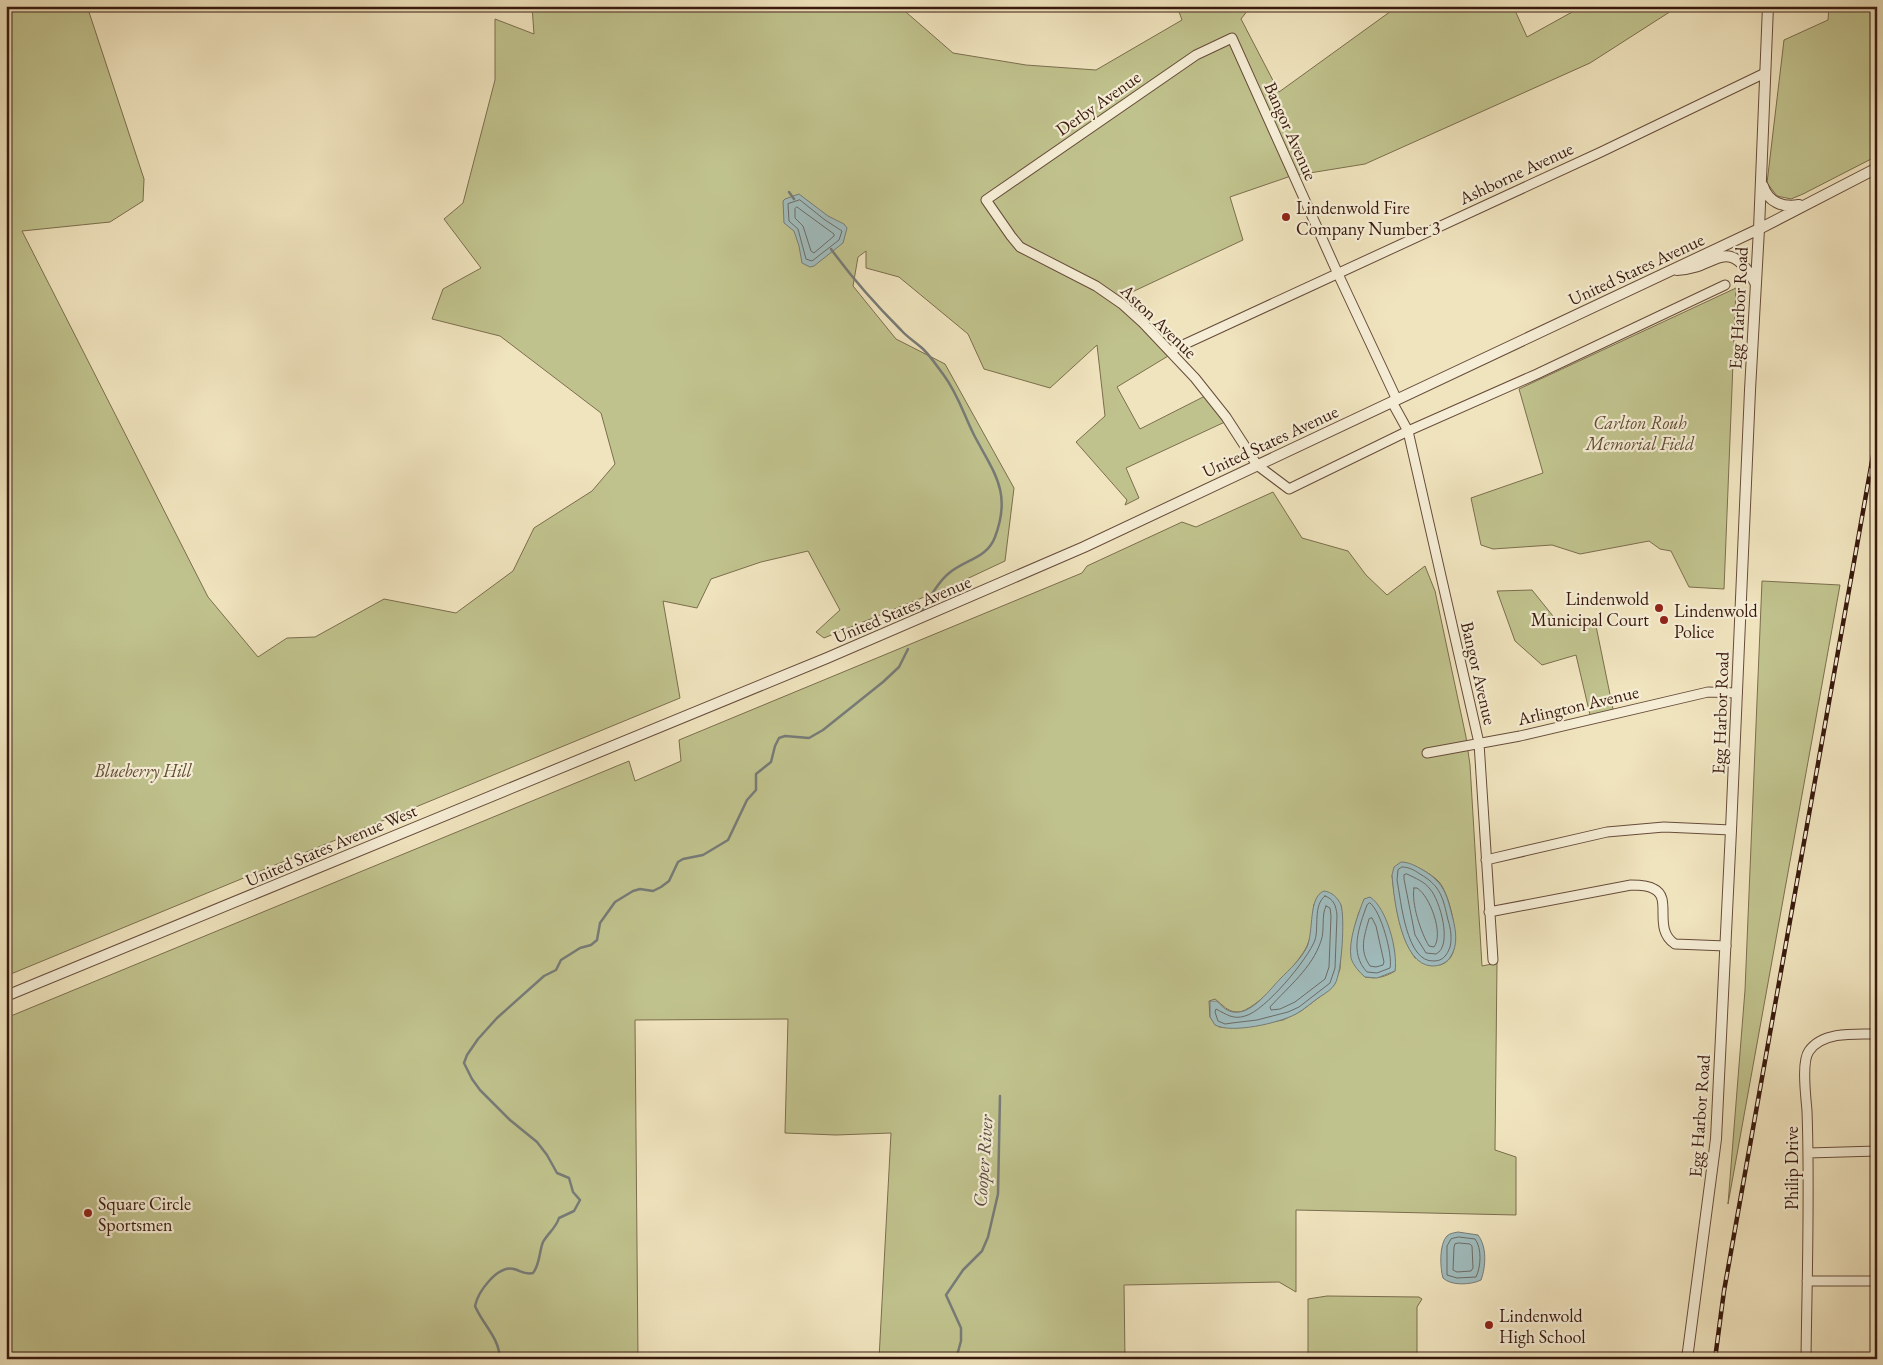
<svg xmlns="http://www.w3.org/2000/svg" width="1883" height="1365" viewBox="0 0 1883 1365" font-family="'EB Garamond',serif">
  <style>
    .green { fill: #c0c28d; stroke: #7c6e4e; fill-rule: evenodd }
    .water { fill: #a0bcbd; stroke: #777b77 }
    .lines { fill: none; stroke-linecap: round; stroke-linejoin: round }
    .shore { stroke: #6c6b66; stroke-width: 1 }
    .stream { stroke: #777b77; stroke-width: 2.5 }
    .minor-casing { stroke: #674c3a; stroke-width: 11 }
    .tertiary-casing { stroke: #674c3a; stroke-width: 12 }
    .minor { stroke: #f5edd5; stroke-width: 9 }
    .tertiary { stroke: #f5edd5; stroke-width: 10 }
    .rail-casing { stroke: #391a0e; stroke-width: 4.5 }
    .rail { stroke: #f5edd5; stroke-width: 2.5; stroke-dasharray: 8; stroke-linecap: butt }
    .poi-dot { fill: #8f2418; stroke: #f5edd5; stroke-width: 2 }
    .labels { text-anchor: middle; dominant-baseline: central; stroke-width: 4.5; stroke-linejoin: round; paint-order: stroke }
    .street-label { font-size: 18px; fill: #391a0e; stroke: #f5edd5 }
    .poi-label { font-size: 18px; fill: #391a0e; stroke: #f5edd5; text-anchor: start }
    .park-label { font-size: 18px; font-style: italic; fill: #624c34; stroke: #f5edd5 }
    .water-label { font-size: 19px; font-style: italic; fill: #584b43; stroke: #f5edd5 }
  </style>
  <rect width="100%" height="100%" fill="#f0e4be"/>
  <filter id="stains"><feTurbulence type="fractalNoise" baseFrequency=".004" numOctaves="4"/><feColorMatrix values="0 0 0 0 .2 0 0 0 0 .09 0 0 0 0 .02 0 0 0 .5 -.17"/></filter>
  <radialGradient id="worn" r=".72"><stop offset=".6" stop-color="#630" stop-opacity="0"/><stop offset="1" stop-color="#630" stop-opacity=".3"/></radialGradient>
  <path class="green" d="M6,6H89L88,9L144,179L143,201L110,222L22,231L208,597L258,657L287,638L315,637L384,599L456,613L513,571L534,528L592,491L615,464L601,413L500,336L432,319L443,289L481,268L444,219L463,203L495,80V19L534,34L532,6H899L953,53L1026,65L1096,70L1182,20L1177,6H1251L1241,19L1279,92L1398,6H1513L1527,37L1583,6H1679L1590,63L1365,164L1291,176L1230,197L1243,240L1115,300L1173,353L1117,387L1140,429L1209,394L1227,421L1126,468L1139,498L1125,505L1127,500L1076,442L1105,416L1097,345L1050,388L984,369L968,334L899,277L866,268V251L858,257L853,286L896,339L945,364L1014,488L1005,561L956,584L824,638L816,632L840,610L808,551L761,562L711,579L697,608L663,601L680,698L6,976Z
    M1829,6H1877V156L1803,194L1791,199L1777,196L1767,183L1784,40L1828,20Z
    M1736,288L1724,589L1689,587L1671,551L1660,549L1649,541L1580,554L1552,545L1493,549L1481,545L1471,498L1543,473L1519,389Z
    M1273,492L1302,538L1348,551L1366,575L1387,595L1425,566L1435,591L1466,737L1470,765L1482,966L1497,963L1495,1150L1516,1157V1215L1296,1210V1292L1279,1282L1124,1285L1125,1359H879L891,1133L836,1135L785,1133L788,1019L635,1020L638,1359H6V1018L629,761L635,781L681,761L679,740L1082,573L1087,566L1182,522L1196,527ZM1421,869C1428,873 1435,877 1440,883C1450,897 1459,936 1453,952C1451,959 1446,963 1440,965L1415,958C1399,935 1395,903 1392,875ZM1314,904L1341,905L1342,915L1340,969L1334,985L1330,989L1301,1011L1283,1020L1244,1027H1219L1210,1017L1209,1001L1215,999C1223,1005 1227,1012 1238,1012C1255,1012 1300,962 1307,946C1313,933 1312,919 1314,904ZM1359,912L1387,923L1394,950L1395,971C1385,977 1377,979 1365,977C1345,957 1352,937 1359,912Z
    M1762,581L1840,585L1728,1204L1745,990Z
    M1532,590L1561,626H1596L1614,714L1591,719L1576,655L1542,665L1515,641L1497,591Z
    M1327,1296L1419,1297L1422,1299L1417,1307V1359H1308V1299Z"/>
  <path class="water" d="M799,194L828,216L844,224L847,228L843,243L814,266L810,267L802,263L799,246L794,231L784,223L783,201L785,199Z
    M1401,862C1409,862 1416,866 1423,870C1445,883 1447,896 1453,919C1456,931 1458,945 1451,956C1447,963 1440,966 1432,966C1401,965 1394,899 1392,875L1394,867Z
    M1324,891C1332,892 1338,898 1341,905C1345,918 1342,972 1335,984C1332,989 1326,993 1321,996C1312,1002 1305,1009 1296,1014C1279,1023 1232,1034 1215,1025L1210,1017V1001H1217C1240,1030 1264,996 1280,979C1290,969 1301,959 1307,947C1314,931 1308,897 1324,891Z
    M1370,897C1387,908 1398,951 1395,971L1377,978L1365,977C1360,973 1353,965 1351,958C1348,941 1358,914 1364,899Z
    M1458,1232L1478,1235C1487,1247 1486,1266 1481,1280C1471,1285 1451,1286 1443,1278C1440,1268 1439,1244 1447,1236C1450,1233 1454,1233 1458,1232Z"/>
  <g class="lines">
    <path class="shore" d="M800,200L825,220L842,231L839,240L812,261L806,259L798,229L789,221L788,204Z
      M797,207L834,234V236L814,253L811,251L803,226L795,218V209Z
      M1402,867C1409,867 1414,870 1420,874C1441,886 1443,898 1448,920C1451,929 1452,939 1450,947C1447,955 1443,961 1434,961C1406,963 1401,900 1397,880L1398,870Z
      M1407,874C1415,878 1425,882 1430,889C1440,900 1453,946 1436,954L1426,953L1415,935L1404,879V875Z
      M1414,888H1417C1430,896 1444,934 1434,947L1429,946C1421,933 1411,903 1414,888Z
      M1325,896C1334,899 1336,906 1337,915L1335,968L1330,983L1299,1007L1288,1012L1257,1020L1232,1023L1225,1024L1218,1021L1215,1012L1216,1009C1226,1014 1233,1020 1245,1016C1265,1011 1308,959 1315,940C1319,927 1313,905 1325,896Z
      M1370,903C1381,911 1393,955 1390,968L1377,973L1367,972C1349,953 1359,927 1367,905Z
      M1326,906L1330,908L1331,916L1329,967L1325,979L1295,1002L1280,1009L1271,1010L1270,1007C1289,986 1312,968 1321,941C1325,930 1321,916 1326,906Z
      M1372,918L1376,926L1384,962L1383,965L1376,967L1370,966C1359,950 1364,937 1369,919Z
      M1459,1237L1475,1239C1482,1248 1481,1267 1476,1277L1457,1278L1447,1275V1246L1451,1239Z
      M1459,1243L1470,1244L1472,1246L1473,1268L1471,1271L1457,1272L1453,1270L1454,1247L1455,1244Z"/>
    <path class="stream" d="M789,192L794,199
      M831,249C852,278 876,305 901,330C908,338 917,343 924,350C931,357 937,366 943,374C958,394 963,413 974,435C994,473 1012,492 995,537C987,559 963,560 948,574C936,584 928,601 920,614
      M500,1359C499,1337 483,1325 475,1306C478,1292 497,1265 514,1269C521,1271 525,1275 533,1273C540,1264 539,1252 543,1242C548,1233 556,1228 559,1218L574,1211L580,1200L573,1192L569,1178L557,1173L547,1155L537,1142L510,1120L480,1090L472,1079L464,1063L467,1055L478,1039L497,1018L544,976L556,970L561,960L580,948L591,945L597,940L600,923L615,902L633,891L640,889L653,891L661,887L669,881L678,862L683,859L703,855L728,840L747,800L756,790V774L771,762L775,746L779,738L785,736L809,738L823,730L883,682L899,667L908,649
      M956,1359L961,1341V1328L946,1295L963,1270L982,1251L988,1237L998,1194L1000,1096"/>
    <g class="minor-casing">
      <path id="minor" d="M1170,351L1601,152L1765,73
        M1397,400L1338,274L1232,38L1196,55L986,200L1011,236L1020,247L1096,286L1122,304L1143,323L1195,378L1226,417L1257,465L1289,489L1408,431L1537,374L1725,285
        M1392,402L1408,431L1479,743L1493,960
        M1427,753L1520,736L1708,692L1737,693
        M1486,860L1607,832L1664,827L1731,830
        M1489,912L1631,885C1638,885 1648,885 1654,889C1673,898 1652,929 1675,944L1726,946
        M1808,1153L1877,1151
        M1807,1281H1877
        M1806,1359C1807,1276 1810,1193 1807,1111C1806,1097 1801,1062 1809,1051C1823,1031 1856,1034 1877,1034"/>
    </g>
    <g class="tertiary-casing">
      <path id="tertiary" d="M1763,186C1768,202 1783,208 1799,205
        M1677,270C1716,269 1727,232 1756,284
        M6,996L827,658L1084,547L1759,229L1877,168
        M1687,1359L1716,1139L1731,830L1750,390L1759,229L1768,6"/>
    </g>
    <use href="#minor" class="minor"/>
    <use href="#tertiary" class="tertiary"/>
    <g class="rail-casing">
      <path id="rail" d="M1715,1359L1724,1291L1877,433"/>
    </g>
    <use href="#rail" class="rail"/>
  </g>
  <g class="poi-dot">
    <circle cx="1286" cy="217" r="5"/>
    <circle cx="1659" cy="608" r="5"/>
    <circle cx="1664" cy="620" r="5"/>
    <circle cx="88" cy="1213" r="5"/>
    <circle cx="1489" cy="1325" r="5"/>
  </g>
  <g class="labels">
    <g class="street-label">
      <text transform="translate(1098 103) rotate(-35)">Derby Avenue</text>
      <text transform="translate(1291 131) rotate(66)">Bangor Avenue</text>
      <text transform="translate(1516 173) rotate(-25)">Ashborne Avenue</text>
      <text transform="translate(1636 269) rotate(-25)">United States Avenue</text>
      <text transform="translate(1738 308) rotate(-87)">Egg Harbor Road</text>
      <text transform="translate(1159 321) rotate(44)">Aston Avenue</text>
      <text transform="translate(1270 441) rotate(-25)">United States Avenue</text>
      <text transform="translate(902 609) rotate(-23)">United States Avenue</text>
      <text transform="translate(1479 673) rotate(77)">Bangor Avenue</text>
      <text transform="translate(1578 705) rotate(-13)">Arlington Avenue</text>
      <text transform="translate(1720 713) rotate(-88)">Egg Harbor Road</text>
      <text transform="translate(331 845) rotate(-23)">United States Avenue West</text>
      <text transform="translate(1699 1116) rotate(-86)">Egg Harbor Road</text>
      <text transform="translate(1791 1168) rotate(-90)">Philip Drive</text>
    </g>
    <g class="poi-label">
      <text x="1296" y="207">Lindenwold Fire<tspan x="1296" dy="21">Company Number 3</tspan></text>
      <text x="1649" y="598" text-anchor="end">Lindenwold<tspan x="1649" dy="21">Municipal Court</tspan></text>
      <text x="1674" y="610">Lindenwold<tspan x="1674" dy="21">Police</tspan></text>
      <text x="98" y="1203">Square Circle<tspan x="98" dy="21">Sportsmen</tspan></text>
      <text x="1499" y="1315">Lindenwold<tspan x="1499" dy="21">High School</tspan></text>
    </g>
    <g class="park-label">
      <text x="1640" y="422">Carlton Rouh<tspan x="1640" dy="21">Memorial Field</tspan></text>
      <text x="143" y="770">Blueberry Hill</text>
    </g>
    <g class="water-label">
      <text transform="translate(983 1161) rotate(-86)">Cooper River</text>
    </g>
  </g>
  <rect width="1883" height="1365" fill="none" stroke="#f0e4be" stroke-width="25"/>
  <rect x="8" y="8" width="1868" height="1350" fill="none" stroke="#391a0e" stroke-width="2.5"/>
  <rect x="12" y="12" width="1858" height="1340" fill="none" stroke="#391a0e"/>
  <rect width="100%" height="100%" filter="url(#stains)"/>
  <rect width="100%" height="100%" fill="url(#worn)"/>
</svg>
